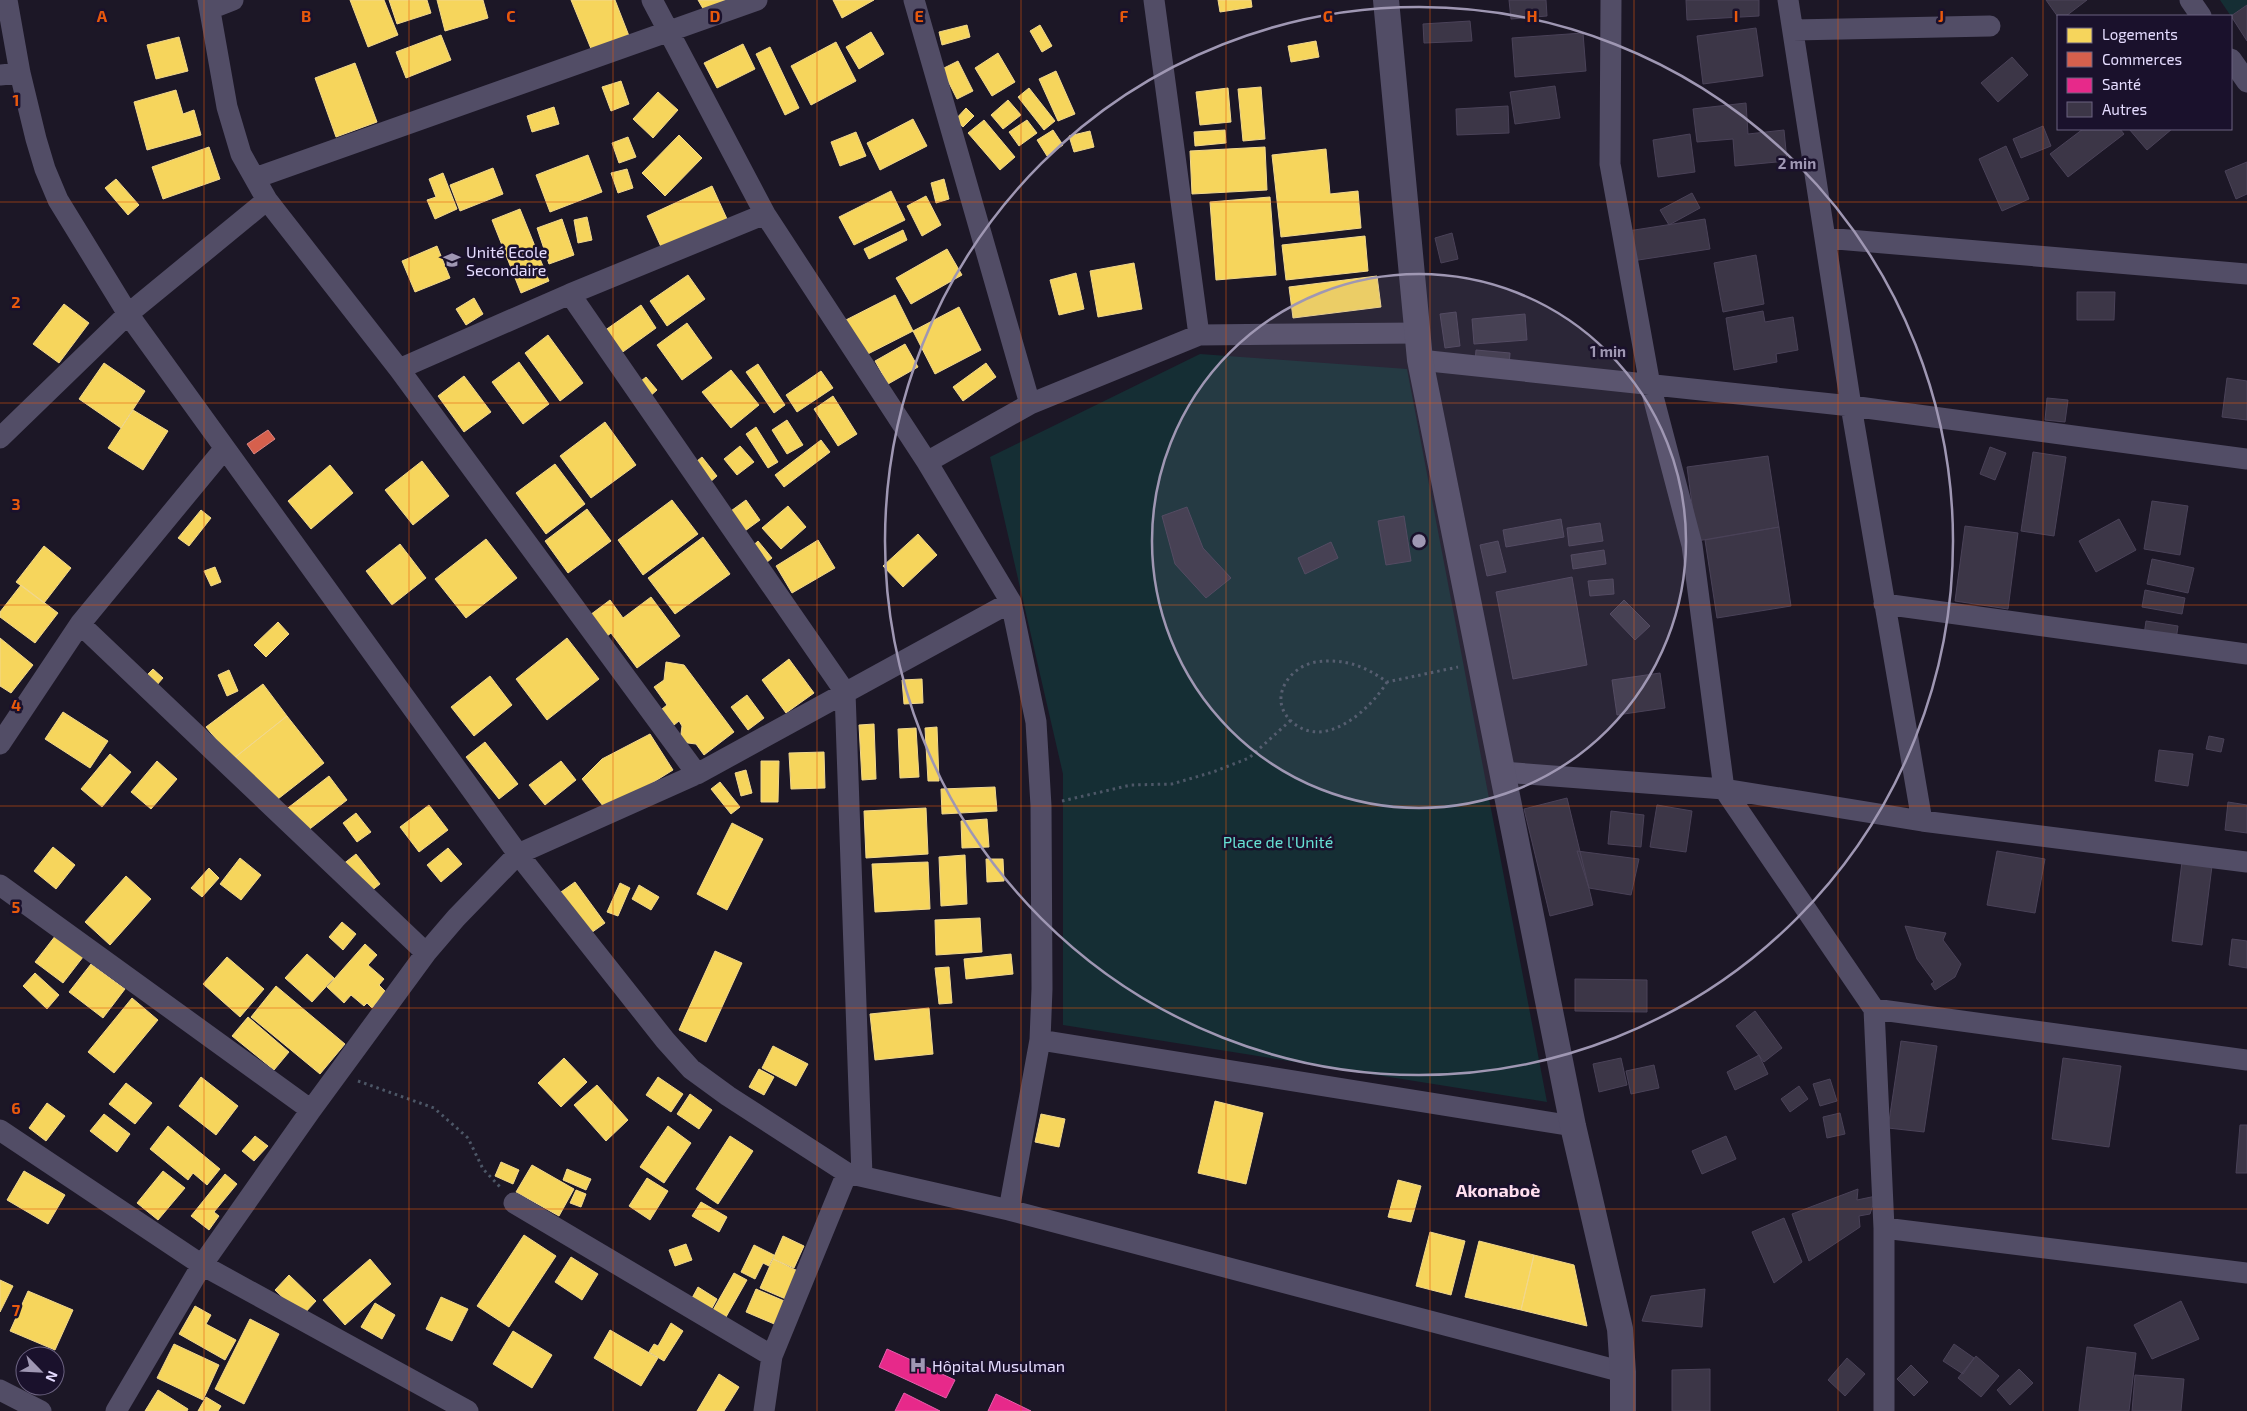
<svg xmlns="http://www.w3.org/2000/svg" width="2247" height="1411" viewBox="0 0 2247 1411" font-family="'Exo 2',sans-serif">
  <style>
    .green { fill: #152e34 }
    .homes { fill: #f6d55c; stroke: #f1d78d }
    .shops { fill: #d6604d; stroke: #da8582 }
    .health { fill: #e7298a; stroke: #e65fad }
    .building { fill: #3c3647; stroke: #4a4258 }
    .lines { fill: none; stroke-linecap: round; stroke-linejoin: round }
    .path { stroke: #4d5767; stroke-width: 3; stroke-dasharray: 2.5 4; stroke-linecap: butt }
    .minor { stroke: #524d66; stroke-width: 21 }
    .tertiary { stroke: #524d66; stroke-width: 26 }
    .grid { fill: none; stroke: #e8590c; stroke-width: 1; stroke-opacity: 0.55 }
    .ring { fill: none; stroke: #9f97b3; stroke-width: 2.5 }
    .labels { text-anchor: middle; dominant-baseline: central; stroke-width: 5; stroke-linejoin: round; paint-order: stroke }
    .poi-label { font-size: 16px; fill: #e5dcff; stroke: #1a112c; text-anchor: start }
    .park-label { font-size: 16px; fill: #66e1d4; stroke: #1a112c }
    .neighbourhood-label { font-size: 18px; font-weight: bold; fill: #ffdeee; stroke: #1a112c }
    .grid-label { font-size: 16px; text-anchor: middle; font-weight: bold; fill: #e8590c; stroke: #1a112c; stroke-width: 5; stroke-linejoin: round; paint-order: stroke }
    .centre { fill: #9f97b3; stroke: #1a112c; stroke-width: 2.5 }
    .ring-label { font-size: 15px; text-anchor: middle; font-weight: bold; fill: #9f97b3; stroke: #1a112c; stroke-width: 5; stroke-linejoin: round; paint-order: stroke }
  </style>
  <rect width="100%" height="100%" fill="#1c1726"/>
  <path class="green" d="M2220,0H2247V40Z
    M1200,354L1407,369L1547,1102L1063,1025V774L990,457Z"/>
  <path class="homes" d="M350,0H384L398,35L368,47Z
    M389,0H427L431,13L397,24Z
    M437,0H483L488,18L445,31Z
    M571,0H615L631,41L594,56Z
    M698,0H727L705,12Z
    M833,0H874L842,18Z
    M1218,0H1251L1252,7L1220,12Z
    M967,25L970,37L942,45L939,32Z
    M1040,25L1052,46L1042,52L1030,31Z
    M871,32L884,54L859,69L846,47Z
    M441,35L451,60L406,78L396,52Z
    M179,37L188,71L156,79L147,45Z
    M1316,41L1319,57L1291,62L1288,46Z
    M836,42L856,81L811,105L791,66Z
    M743,44L755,69L717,88L704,63Z
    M770,47L799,108L785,115L756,54Z
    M998,53L1015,82L992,96L975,68Z
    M958,61L973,91L957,99L942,69Z
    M355,63L377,122L336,137L315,78Z
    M1056,71L1075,114L1058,121L1039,79Z
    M621,81L629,104L611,111L602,87Z
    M1261,87L1265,139L1243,141L1238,89Z
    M1029,88L1055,121L1044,130L1018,97Z
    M1228,88L1231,122L1200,125L1196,92Z
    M176,90L183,114L194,110L201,135L147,150L134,102Z
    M658,92L678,110L653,138L633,119Z
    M1008,100L1021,115L1003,129L991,115Z
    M554,107L559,124L532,132L527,116Z
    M966,108L974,116L963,127L955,120Z
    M913,119L927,146L880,170L867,143Z
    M984,120L1015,157L1000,170L968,133Z
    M1027,120L1037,133L1019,146L1009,132Z
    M1053,130L1063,145L1047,156L1037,140Z
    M1225,130L1226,143L1195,146L1194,132Z
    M1090,131L1094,147L1074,152L1069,136Z
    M856,132L866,156L840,166L831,142Z
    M679,135L702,158L665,196L642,173Z
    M628,137L636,157L619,163L612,143Z
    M209,147L220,179L163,199L152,167Z
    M1265,147L1267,190L1192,194L1190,151Z
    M1326,149L1330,194L1358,191L1361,228L1281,237L1272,155Z
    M588,155L602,192L550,212L536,175Z
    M493,168L503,194L460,211L450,185Z
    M627,169L633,188L618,193L611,173Z
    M443,173L457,209L435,219L427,200L436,197L429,179Z
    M116,179L139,205L128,215L105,188Z
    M944,179L949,199L936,203L931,183Z
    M712,186L727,219L662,249L647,216Z
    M891,191L905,220L854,245L839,217Z
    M926,196L941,225L922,236L907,206Z
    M1270,197L1276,275L1216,280L1210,202Z
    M520,209L549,281L521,293L492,220Z
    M587,217L592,240L578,243L574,220Z
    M562,219L574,255L549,264L537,228Z
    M903,230L907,240L869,259L864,249Z
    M1365,236L1368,271L1286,280L1282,245Z
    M437,246L450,278L415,292L402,261Z
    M947,249L962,275L911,304L896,278Z
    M1134,263L1142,309L1098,317L1090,271Z
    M1076,273L1084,309L1059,315L1050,280Z
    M688,275L705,299L667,326L650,301Z
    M1377,276L1381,307L1293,318L1289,287Z
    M895,295L913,331L856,360L838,324Z
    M474,298L483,314L466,325L456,309Z
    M64,304L89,323L59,363L33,344Z
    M641,305L656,328L620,354L604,331Z
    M959,307L981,350L935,374L913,331Z
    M687,323L712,358L682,380L657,345Z
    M548,335L583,383L560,401L525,353Z
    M905,344L918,367L888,384L875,361Z
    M519,362L549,404L523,424L492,382Z
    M104,363L145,391L121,428L79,399Z
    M986,363L996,377L963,401L953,387Z
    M758,364L785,405L774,413L746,372Z
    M731,370L759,405L731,428L702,392Z
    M821,371L833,388L797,412L786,395Z
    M464,376L491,412L464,432L438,396Z
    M646,377L657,390L648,398L636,385Z
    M833,396L857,434L838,446L814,409Z
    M133,410L168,431L143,470L108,448Z
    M787,420L803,445L787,454L772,430Z
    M605,422L636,465L591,498L560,456Z
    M756,427L778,462L768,468L746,434Z
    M821,440L830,452L784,487L775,475Z
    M740,446L754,462L737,475L724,459Z
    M702,457L717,476L708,484L692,465Z
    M422,461L449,496L413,525L385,490Z
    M555,464L585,504L546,534L516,493Z
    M330,465L353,493L311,529L288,501Z
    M672,500L698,534L643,575L618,540Z
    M746,500L760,520L738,536L724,516Z
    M788,506L806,527L781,549L762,528Z
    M587,509L611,541L568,573L545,541Z
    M201,510L211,518L189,546L178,538Z
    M918,534L937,555L903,587L883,566Z
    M703,537L730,574L675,614L648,578Z
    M486,539L517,578L466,618L435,579Z
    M818,540L835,568L792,593L776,566Z
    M758,541L772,558L761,567L747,551Z
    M400,544L426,578L392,605L366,571Z
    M44,546L71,568L44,603L16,582Z
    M215,567L221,582L211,586L204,571Z
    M21,585L58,613L35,643L0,617V612Z
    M651,597L680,636L637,668L611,633L602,640L586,618L610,600L623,618Z
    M278,622L289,634L266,657L254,645Z
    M0,638L33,665L11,693L0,686Z
    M567,638L599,679L547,720L516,679Z
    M789,659L814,693L786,713L762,680Z
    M666,662L684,665L734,732L704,755L696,744L680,742L682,726L679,721L674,725L662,709L667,705L654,687L664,680Z
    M153,669L163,678L156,686L138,684Z
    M229,670L238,691L227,696L218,675Z
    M490,676L512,705L474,736L451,707Z
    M922,679L923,703L904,704L902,680Z
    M263,684L287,716L233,759L206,727Z
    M747,695L764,718L748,730L731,707Z
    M63,712L108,741L90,768L45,739Z
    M287,716L324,763L269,806L233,759Z
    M874,724L876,779L862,780L859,725Z
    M937,727L939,781H928L925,728Z
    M916,728L919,777L900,778L898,729Z
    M650,734L673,770L607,811L582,779L602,759Z
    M485,742L518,784L499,799L466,757Z
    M824,752L825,788L791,789L789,753Z
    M110,754L131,772L102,807L81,789Z
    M157,761L177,779L151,809L131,792Z
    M561,761L576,780L545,805L529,785Z
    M761,761H779L778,802H761Z
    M746,770L752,793L741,796L735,773Z
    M329,776L347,800L302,835L284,811Z
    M720,782L740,807L731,814L711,789Z
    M995,787L997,811L942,814L941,789Z
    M429,805L448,830L419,852L400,827Z
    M926,808L928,854L866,858L864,811Z
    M356,813L371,832L357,842L343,823Z
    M987,819L989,847L962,848L961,821Z
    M732,823L763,839L727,910L697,894Z
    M53,847L75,865L56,889L34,871Z
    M448,848L462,864L441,882L427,865Z
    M356,854L380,884L366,895L342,865Z
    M965,855L967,904L941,906L939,857Z
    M240,858L261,875L241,900L220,884Z
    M986,859H1003L1004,881L987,882Z
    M928,862L930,909L875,912L872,864Z
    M209,868L219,878L202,897L191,888Z
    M126,876L151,899L110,945L85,922Z
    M575,882L605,923L591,933L561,892Z
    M620,883L630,888L618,916L607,912Z
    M639,885L659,897L651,910L632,899Z
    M980,918L982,952L936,955L935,920Z
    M342,922L356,934L343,950L329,937Z
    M56,935L83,957L63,983L35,962Z
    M365,944L377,955L368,965L384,979L379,985L386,992L372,1008L367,1003L364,1006L351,995L344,1003L327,987Z
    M715,951L742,963L706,1042L679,1030Z
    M307,954L334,978L312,1002L285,978Z
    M1011,954L1013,974L966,979L964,959Z
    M227,957L264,989L240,1017L203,984Z
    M91,964L125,989L103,1018L69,992Z
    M949,967L952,1003L939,1004L935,968Z
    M35,973L59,995L47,1009L23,986Z
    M276,986L345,1044L320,1074L251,1017Z
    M132,998L158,1020L114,1073L88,1052Z
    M929,1008L933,1054L875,1060L870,1014Z
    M248,1017L289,1052L274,1070L232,1036Z
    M773,1046L808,1064L796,1086L762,1068Z
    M564,1058L587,1082L561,1107L538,1083Z
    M759,1069L774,1077L764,1095L749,1087Z
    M201,1077L238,1106L216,1135L179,1106Z
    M658,1077L683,1094L671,1112L646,1095Z
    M126,1083L152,1103L135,1124L109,1104Z
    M597,1085L628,1120L606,1141L574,1105Z
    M690,1094L712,1110L699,1129L677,1114Z
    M1215,1101L1263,1113L1246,1184L1198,1173Z
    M47,1103L65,1116L46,1141L29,1128Z
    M104,1114L130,1134L117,1152L90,1131Z
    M1041,1114L1065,1119L1059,1147L1035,1142Z
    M168,1126L220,1169L207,1185L193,1173L188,1180L150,1149Z
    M668,1126L691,1143L664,1183L640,1167Z
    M255,1136L268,1146L254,1161L242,1151Z
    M730,1136L753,1151L718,1204L696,1189Z
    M501,1162L519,1170L513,1184L495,1176Z
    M532,1165L574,1189L559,1216L516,1192Z
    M567,1169L591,1179L586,1190L563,1180Z
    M24,1171L65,1195L48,1224L7,1200Z
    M163,1171L185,1188L158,1220L137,1203Z
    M225,1174L237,1184L214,1212L219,1216L209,1230L191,1216Z
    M647,1178L668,1191L650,1220L629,1206Z
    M1398,1180L1421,1186L1411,1222L1388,1217Z
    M576,1190L586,1194L581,1207L570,1203Z
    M701,1202L727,1217L719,1232L692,1216Z
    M1430,1232L1465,1241L1451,1295L1416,1286Z
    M524,1235L556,1256L509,1327L477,1306Z
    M783,1236L804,1246L794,1268L773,1259Z
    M1479,1241L1534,1255L1521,1310L1465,1297Z
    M686,1244L692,1260L675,1266L669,1250Z
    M754,1245L774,1255L769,1266L763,1263L755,1279L741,1272Z
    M1534,1255L1574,1265L1587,1326L1521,1310Z
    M571,1257L598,1274L582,1300L555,1282Z
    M370,1259L391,1284L345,1325L323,1300Z
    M773,1259L800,1272L788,1300L760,1288Z
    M734,1273L747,1280L726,1317L713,1310Z
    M289,1275L316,1301L302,1316L275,1290Z
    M0,1280L13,1286L0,1312Z
    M698,1287L717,1299L711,1310L692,1298Z
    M756,1289L789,1303L779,1326L746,1312Z
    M28,1291L73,1310L55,1350L10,1331Z
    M441,1297L468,1309L452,1341L426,1329Z
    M375,1303L395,1315L382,1339L361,1327Z
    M195,1306L211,1315L206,1324L236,1340L225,1360L179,1334Z
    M250,1319L279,1334L244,1404L215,1389Z
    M671,1323L683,1331L664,1361L649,1352L654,1344L658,1346Z
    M610,1330L658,1358L641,1386L594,1358Z
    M513,1331L552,1355L532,1388L493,1364Z
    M174,1344L219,1365L203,1400L157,1378Z
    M719,1374L739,1387L724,1411H697Z
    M158,1390L188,1409L187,1411H145Z
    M206,1397L221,1406L218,1411H198Z"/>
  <path class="shops" d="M268,430L275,439L254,454L247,444Z"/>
  <path class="health" d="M887,1349L955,1380L946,1398L879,1367Z
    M904,1393L940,1411H895Z
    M996,1394L1031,1411H988Z"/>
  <path class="building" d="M1509,0H1546L1547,16L1511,19Z
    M1686,0H1759V16L1687,20Z
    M2046,0H2087L2066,16L2058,17Z
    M2247,5V41L2231,16Z
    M1470,21L1472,41L1424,43L1423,24Z
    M1756,28L1763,76L1703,84L1697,36Z
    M1583,33L1586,71L1515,77L1512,38Z
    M2012,57L2028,75L1998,102L1981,83Z
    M1555,86L1560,118L1515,124L1510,92Z
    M1746,103L1748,134L1784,130L1787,161L1735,166L1733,139L1697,142L1693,109Z
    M1508,106L1509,133L1457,135L1456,109Z
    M2043,126L2051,146L2021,158L2013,139Z
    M2083,129H2120L2124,134L2068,177L2050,154Z
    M2129,129H2172L2147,150Z
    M1690,134L1695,172L1658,177L1653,140Z
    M2006,146L2029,199L2002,211L1979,159Z
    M2247,162V194L2236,199L2225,171Z
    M1692,193L1700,208L1669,225L1660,210Z
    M1705,219L1710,249L1632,261L1628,231Z
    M1452,233L1458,259L1441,263L1435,238Z
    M1756,255L1764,304L1723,312L1714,263Z
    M2077,292H2115L2114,320H2077Z
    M1763,311L1765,322L1793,317L1798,350L1776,354L1777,362L1734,370L1726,318Z
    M1456,312L1460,346L1445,348L1440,314Z
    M1525,314L1527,340L1474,344L1472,319Z
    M1476,350L1510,353L1509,366L1475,363Z
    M2227,378L2247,381V420L2222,417Z
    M2047,398L2068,400L2065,422L2045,420Z
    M1990,447L2006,453L1995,480L1980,474Z
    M2033,452L2066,457L2054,536L2021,531Z
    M1768,456L1779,527L1697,541L1687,467Z
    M2152,501L2188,506L2180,555L2144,549Z
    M1187,507L1203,548L1231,578L1206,598L1175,564L1162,516Z
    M1404,516L1411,561L1386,565L1378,521Z
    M1561,519L1564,537L1506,547L1503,530Z
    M2119,519L2136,550L2096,572L2079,541Z
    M1600,523L1603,541L1569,546L1567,528Z
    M1965,526L2018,533L2008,609L1955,601Z
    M1779,527L1791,606L1717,618L1705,540Z
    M1498,541L1506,572L1487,576L1480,545Z
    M1331,542L1338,558L1305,574L1298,558Z
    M1604,550L1606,564L1573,569L1571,555Z
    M2152,559L2194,568L2188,593L2147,584Z
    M1572,577L1587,665L1513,679L1496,592Z
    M1613,579L1614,594L1590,596L1588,581Z
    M2145,590L2185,598L2182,614L2142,607Z
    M1624,600L1650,626L1635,640L1610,614Z
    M2146,621L2178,626L2176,640L2144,635Z
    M1660,673L1665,708L1617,715L1612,680Z
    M2209,736L2224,739L2221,752L2206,749Z
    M2159,750L2193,754L2188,786L2155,781Z
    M1567,798L1593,905L1550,916L1524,809Z
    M2228,802L2247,805V833L2225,830Z
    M1657,805L1692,811L1686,852L1650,847Z
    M1611,811L1644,815L1641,847L1608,844Z
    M1577,851L1639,859L1631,895L1589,888Z
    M1997,851L2045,859L2035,913L1987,905Z
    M2182,862L2212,866L2202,945L2172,941Z
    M1905,926L1946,933L1943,940L1961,964L1955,977L1935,990L1931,984L1934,982L1917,959Z
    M2232,939L2247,941V968L2229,965Z
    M1575,979L1647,980V1012L1575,1011Z
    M1755,1011L1782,1048L1764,1062L1736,1026Z
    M1901,1041L1937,1046L1924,1132L1888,1128Z
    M1759,1055L1768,1074L1735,1090L1727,1072Z
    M1621,1058L1627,1085L1599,1092L1593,1064Z
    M2063,1058L2121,1066L2109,1147L2052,1139Z
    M1654,1065L1659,1088L1631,1094L1626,1071Z
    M1830,1079L1837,1101L1820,1106L1813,1084Z
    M1799,1086L1808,1099L1790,1112L1781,1099Z
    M1840,1113L1845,1134L1827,1138L1823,1117Z
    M2240,1125H2247V1173H2236Z
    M1726,1136L1736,1159L1702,1174L1692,1151Z
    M1858,1189L1857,1200L1876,1196L1870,1214L1859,1216L1860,1227L1809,1261L1792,1214Z
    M1784,1218L1802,1262L1774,1283L1752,1232Z
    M1705,1289L1702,1327L1642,1321L1651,1296Z
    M2181,1301L2199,1339L2152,1359L2134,1325Z
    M1954,1344L1974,1358L1963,1374L1943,1361Z
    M2087,1347L2136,1353L2129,1411H2079Z
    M1976,1356L1999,1376L1981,1397L1958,1378Z
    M1847,1358L1865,1374L1845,1396L1828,1380Z
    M1911,1365L1928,1382L1914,1396L1897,1379Z
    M1710,1369V1411H1672V1370Z
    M2019,1369L2033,1383L2010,1405L1997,1390Z
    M2135,1375L2184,1379L2181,1411H2132Z"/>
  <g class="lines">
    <path class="path" d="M1387,682C1370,710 1324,752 1291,721C1267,698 1290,666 1316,662C1344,658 1365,666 1387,682L1458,667
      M1062,801L1131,785L1172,784L1213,772L1249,758L1291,720
      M358,1081L434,1108L468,1138L483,1169L501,1188"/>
    <path class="minor" d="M7,0L20,73L36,139L45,169L58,200L128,314L518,854L665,1040L691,1069L728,1096L847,1173L1009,1210L1623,1372
      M208,0L227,107L241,154L267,200L399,369L697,774
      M652,0L765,214L927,462L1011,602L1036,722L1041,806L1042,989L1040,1040L1009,1210
      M914,0L1030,404
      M1154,0L1199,335
      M1611,0L1610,164L1650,385L1692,545L1724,789L1874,1009L1884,1228V1411
      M1788,0L1851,406L1922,821
      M2190,0L2201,16
      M210,9L233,0
      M1793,30L1990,26
      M2231,59L2247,82
      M0,75L20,73
      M255,178L757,0
      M1825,238L2247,274
      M570,294L845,692L862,1176
      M1420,360L1851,406L2247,459
      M399,369L570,294L765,214
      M0,438L128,314L267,200
      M927,462L1030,404L1199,335L1418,333
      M1884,604L2247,654
      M80,624L426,953
      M0,744L80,624L225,448
      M1502,772L1724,789L1922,821L2247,862
      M0,885L311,1110
      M1874,1009L2247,1060
      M1040,1040L1573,1126
      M0,1130L202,1265L468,1411
      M514,1203L772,1356
      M1884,1228L2247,1273
      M0,1390L41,1411
      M116,1411L202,1265L311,1110L426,953L456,918L518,854L697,774L1011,602
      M764,1411L772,1356L847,1173"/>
    <path class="tertiary" d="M1386,0L1420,360L1573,1126L1620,1329L1623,1372V1411"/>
  </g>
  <path class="grid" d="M204,0V1411M409,0V1411M613,0V1411M817,0V1411M1021,0V1411M1226,0V1411M1430,0V1411M1634,0V1411M1838,0V1411M2043,0V1411M0,202H2247M0,403H2247M0,605H2247M0,806H2247M0,1008H2247M0,1209H2247"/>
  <circle cx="1419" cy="541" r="267" fill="#9f97b3" fill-opacity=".12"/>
  <g class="ring">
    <circle cx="1419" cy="541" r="267"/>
    <circle cx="1419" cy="541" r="534"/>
  </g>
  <defs>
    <g id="school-bare" transform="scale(1.35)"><path d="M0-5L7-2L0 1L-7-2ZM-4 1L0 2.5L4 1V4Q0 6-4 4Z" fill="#9f97b3" stroke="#1a112c" stroke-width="2.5" paint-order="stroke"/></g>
    <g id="hospital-bare" transform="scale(1.35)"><path d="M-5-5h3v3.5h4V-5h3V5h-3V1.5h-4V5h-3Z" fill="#9f97b3" stroke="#1a112c" stroke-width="2.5" paint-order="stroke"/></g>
  </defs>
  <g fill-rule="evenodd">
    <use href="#school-bare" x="452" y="260"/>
    <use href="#hospital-bare" x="918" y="1365"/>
  </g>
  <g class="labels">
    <g class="poi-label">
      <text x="466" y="251">Unité Ecole<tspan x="466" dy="18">Secondaire</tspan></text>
      <text x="932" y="1365">Hôpital Musulman</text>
    </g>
    <g class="park-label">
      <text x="1278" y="841">Place de l'Unité</text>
    </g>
    <g class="neighbourhood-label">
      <text x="1498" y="1190">Akonaboè</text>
    </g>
  </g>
  <g class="grid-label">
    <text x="102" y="22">A</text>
    <text x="306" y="22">B</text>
    <text x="511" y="22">C</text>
    <text x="715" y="22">D</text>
    <text x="919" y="22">E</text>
    <text x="1124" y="22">F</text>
    <text x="1328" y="22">G</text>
    <text x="1532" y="22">H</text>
    <text x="1736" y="22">I</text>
    <text x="1941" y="22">J</text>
    <text x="16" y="106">1</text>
    <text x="16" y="308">2</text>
    <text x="16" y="510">3</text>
    <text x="16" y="711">4</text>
    <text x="16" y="913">5</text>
    <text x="16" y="1114">6</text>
    <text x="16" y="1316">7</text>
  </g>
  <circle cx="1419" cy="541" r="8" class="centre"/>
  <g class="ring-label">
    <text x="1797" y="169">2 min</text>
    <text x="1608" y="357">1 min</text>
  </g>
  <rect x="2057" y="15" width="175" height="115" fill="#1a112c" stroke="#6b6280"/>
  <rect x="2067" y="28" width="25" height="15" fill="#f6d55c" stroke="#6b6280"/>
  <text x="2102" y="40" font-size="15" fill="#e5dcff">Logements</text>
  <rect x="2067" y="52" width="25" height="15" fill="#d6604d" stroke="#6b6280"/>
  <text x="2102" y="65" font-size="15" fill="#e5dcff">Commerces</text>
  <rect x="2067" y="78" width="25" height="15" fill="#e7298a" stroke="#6b6280"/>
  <text x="2102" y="90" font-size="15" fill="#e5dcff">Santé</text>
  <rect x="2067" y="102" width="25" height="15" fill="#3c3647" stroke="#6b6280"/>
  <text x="2102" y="115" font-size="15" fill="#e5dcff">Autres</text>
  <g transform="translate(40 1371) rotate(114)"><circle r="24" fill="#1a112c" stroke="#6b6280"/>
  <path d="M0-4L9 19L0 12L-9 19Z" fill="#9f97b3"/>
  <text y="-8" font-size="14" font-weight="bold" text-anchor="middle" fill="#e5dcff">N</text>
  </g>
</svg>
